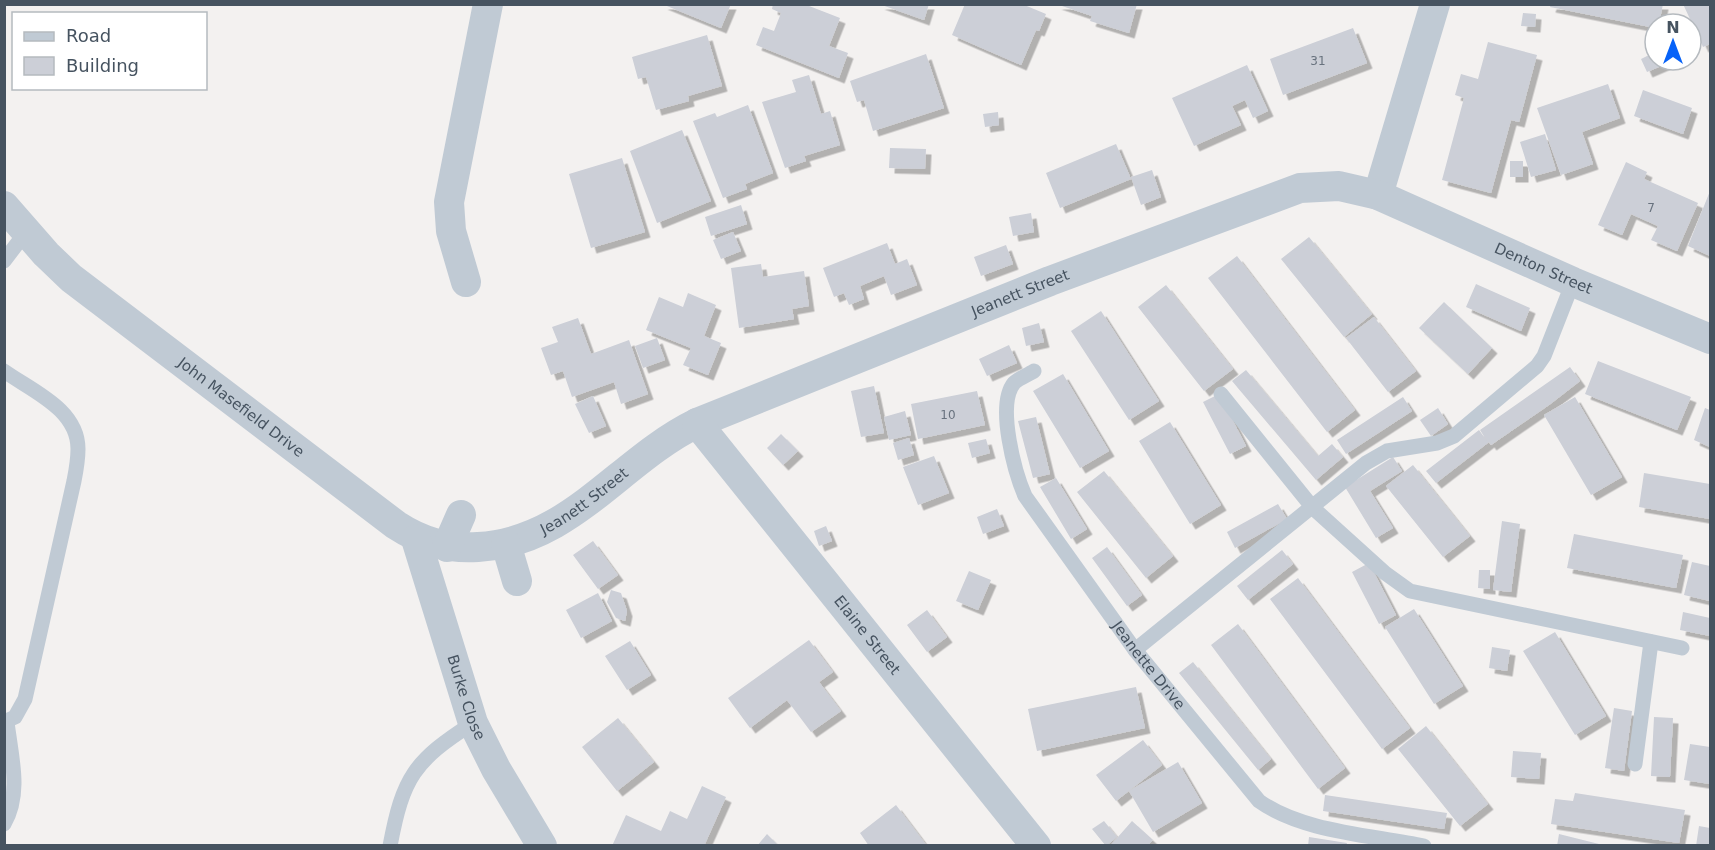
<svg xmlns="http://www.w3.org/2000/svg" width="1715" height="850" viewBox="0 0 1715 850" font-family="'DejaVu Sans',sans-serif">
  <style>
    .building { fill: #cccfd7; filter: url(#shadow) }
    .lines { fill: none; stroke-linecap: round; stroke-linejoin: round }
    .lane { stroke: #c0cad4; stroke-width: 15 }
    .street { stroke: #c0cad4; stroke-width: 30 }
    .labels { text-anchor: middle; dominant-baseline: central; stroke-width: 5; stroke-linejoin: round; paint-order: stroke }
    .number-label { font-size: 12px; fill: #68727e }
    .street-label { font-size: 15px; fill: #465360; stroke: #fff }
  </style>
  <defs>
    <filter id="shadow"><feDropShadow dx="5.5" dy="5.5" stdDeviation="0" flood-color="#0004"/></filter>
  </defs>
  <rect width="100%" height="100%" fill="#f3f1f0"/>
  <path class="building" d="M662,4H731L721,28Z
    M773,4H804L840,18L829,46L848,53L839,78L756,45L763,27L774,31L781,13L772,9Z
    M879,4H929L924,20Z
    M965,4H1022L1046,14L1039,31L1036,30L1021,65L952,35Z
    M1056,4H1137L1129,33L1090,21L1092,16Z
    M1551,4H1663L1659,24H1655V28L1550,7Z
    M1683,4H1710V44L1703,47Z
    M1523,13L1536,14L1535,27L1521,26Z
    M1353,28L1367,63L1283,95L1270,59Z
    M707,35L722,86L688,96L689,101L656,110L646,77L638,79L632,57Z
    M1488,42L1537,55L1519,122L1511,120L1491,193L1442,180L1464,98L1455,95L1461,74L1478,79Z
    M1655,52V60H1675L1647,72L1641,59Z
    M926,54L944,108L873,131L864,100L857,102L850,81Z
    M1247,65L1268,111L1253,118L1245,100L1232,106L1241,125L1194,146L1172,98Z
    M809,75L821,114L830,111L840,145L804,156L806,161L785,168L762,102L796,92L792,80Z
    M1608,84L1620,118L1582,132L1593,164L1561,175L1537,108Z
    M1643,90L1692,108L1683,134L1634,116Z
    M748,105L773,173L745,184L747,189L723,198L693,121L715,113L717,117Z
    M998,112L999,125L985,127L983,114Z
    M682,130L711,201L657,223L630,151Z
    M1545,134L1556,170L1531,177L1520,142Z
    M1116,144L1131,179L1060,208L1046,173Z
    M890,148L926,149L925,169L889,168Z
    M622,158L645,232L591,248L569,174Z
    M1510,161H1523V177H1510Z
    M1626,162L1647,172L1644,179L1698,203L1677,251L1651,240L1658,226L1631,214L1622,235L1598,225Z
    M1152,170L1161,197L1141,205L1131,177Z
    M1710,191V256L1688,246Z
    M741,205L747,224L711,236L705,217Z
    M1031,213L1034,232L1013,236L1009,217Z
    M733,232L741,251L721,259L713,240Z
    M1309,237L1372,314L1344,337L1281,259Z
    M887,243L895,264L907,259L917,285L891,295L884,276L860,286L864,299L849,305L844,293L834,297L823,268Z
    M1006,245L1013,264L981,276L974,257Z
    M1237,256L1355,410L1327,432L1208,278Z
    M761,264L763,277L804,271L809,306L792,309L794,319L739,328L731,268Z
    M1476,284L1530,308L1521,331L1466,307Z
    M1166,285L1233,369L1204,391L1138,307Z
    M688,293L716,305L704,336L721,343L708,375L683,365L691,348L646,330L659,297L683,307Z
    M1444,302L1492,348L1468,374L1419,328Z
    M1101,311L1159,401L1129,420L1071,331Z
    M1374,317L1416,371L1388,392L1346,338Z
    M578,318L591,354L629,340L648,394L621,404L614,382L572,397L563,371L551,375L541,348L558,342L552,327Z
    M1039,323L1044,342L1026,346L1022,328Z
    M657,338L665,360L643,368L635,346Z
    M1009,345L1017,363L987,376L979,359Z
    M1598,361L1691,397L1677,430L1585,394Z
    M1570,367L1580,381L1549,405L1491,445L1489,442L1436,483L1426,471L1479,430L1487,441L1480,430Z
    M1246,370L1318,456L1332,444L1343,457L1316,480L1232,381Z
    M1063,374L1109,451L1080,468L1033,391Z
    M874,386L884,433L861,437L851,391Z
    M977,391L985,425L918,439L911,404Z
    M1219,394L1246,446L1230,454L1203,402Z
    M593,396L606,426L589,433L575,404Z
    M1403,397L1412,411L1346,454L1337,440Z
    M1575,397L1622,477L1591,495L1544,415Z
    M1438,408L1448,424L1431,436L1420,420Z
    M1705,408L1710,410V447L1694,440Z
    M905,411L911,435L889,440L884,417Z
    M1036,417L1050,474L1033,478L1018,421Z
    M1170,422L1221,505L1190,524L1139,441Z
    M781,434L798,451L783,465L767,448Z
    M909,438L914,455L898,460L893,443Z
    M986,439L990,453L972,458L968,443Z
    M934,456L949,493L918,505L903,467Z
    M1393,457L1402,471L1370,491L1393,528L1376,538L1345,487Z
    M1413,465L1470,536L1443,557L1386,486Z
    M1104,471L1173,556L1146,578L1077,492Z
    M1644,473L1710,484V519L1639,507Z
    M1056,478L1087,529L1071,539L1040,487Z
    M1278,504L1287,519L1235,548L1227,532Z
    M997,509L1004,526L983,534L977,517Z
    M1502,521L1520,524L1511,592L1493,590Z
    M826,526L832,541L819,546L814,531Z
    M1574,534L1683,555L1676,588L1567,568Z
    M593,541L618,575L598,589L573,555Z
    M1107,547L1142,595L1127,606L1092,558Z
    M1282,550L1293,564L1248,600L1237,586Z
    M1692,562L1710,566V601L1684,595Z
    M1369,563L1396,615L1379,624L1352,572Z
    M1479,570H1490V589L1478,588Z
    M969,571L991,580L978,610L956,601Z
    M1298,578L1410,728L1382,749L1270,599Z
    M611,590L621,593L627,611L625,621L616,618L607,602Z
    M598,593L612,621L581,638L566,610Z
    M1414,609L1463,686L1434,704L1385,627Z
    M927,610L947,637L927,652L907,625Z
    M1683,612L1710,618V636L1680,630Z
    M1238,624L1345,768L1318,789L1211,645Z
    M1555,632L1606,716L1575,735L1523,651Z
    M809,640L833,672L819,682L841,711L811,732L787,700L750,728L728,698Z
    M630,641L651,675L627,690L605,656Z
    M1492,647L1510,650L1507,671L1489,668Z
    M1193,662L1271,759L1258,770L1179,673Z
    M1136,687L1145,728L1037,751L1028,709Z
    M1614,708L1632,711L1624,771L1605,768Z
    M1654,717L1673,718L1670,777L1651,776Z
    M618,718L654,762L617,791L582,747Z
    M1426,726L1488,804L1460,826L1398,749Z
    M1143,740L1162,765L1116,801L1096,775Z
    M1690,744L1710,747V784L1684,780Z
    M1513,751L1541,753L1539,779L1511,777Z
    M1178,762L1202,803L1153,832L1129,791Z
    M702,786L726,797L704,846H612L626,815L661,831L670,811L687,819Z
    M1575,793L1685,810L1679,843L1551,824L1555,799L1573,801Z
    M1325,795L1447,813L1444,829L1323,811Z
    M896,805L927,846H869L860,833Z
    M1104,821L1117,837L1106,846L1092,829Z
    M1132,821L1153,840L1147,846H1110Z
    M1699,826L1710,828V846H1696Z
    M767,834L779,846H757Z
    M1559,834L1603,845L1602,846H1557Z
    M1309,837L1347,843L1346,846H1308Z"/>
  <g class="lines">
    <g class="lane">
      <path d="M4,261L26,232"/>
      <path d="M4,371C32,391 78,409 78,449C78,459 76,471 74,481L25,699L15,717L4,722"/>
      <path id="s1" d="M1034,371C1028,375 1019,378 1014,383C996,405 1015,473 1025,496L1135,650L1259,801C1302,832 1372,835 1424,846"/>
      <path d="M1221,394L1313,508L1385,573L1410,591L1682,648"/>
      <path d="M1135,650L1366,463L1387,451L1437,443L1454,436L1537,366L1544,356L1573,282"/>
      <path d="M1635,764L1651,642"/>
      <path d="M4,824C22,793 11,756 7,722"/>
      <path d="M390,846C403,777 414,761 473,723"/>
    </g>
    <g class="street">
      <path d="M1378,195L1435,4"/>
      <path id="s2" d="M4,206L46,254L71,278L396,525C422,542 447,549 478,547C571,542 619,461 697,423L1050,281L1300,188L1339,186L1378,195L1573,282L1710,339"/>
      <path d="M466,282L451,231L449,202L488,4"/>
      <path id="s3" d="M697,423L1036,846"/>
      <path id="s4" d="M416,539L473,723L496,769L542,846"/>
      <path d="M506,544L517,581"/>
      <path d="M447,547L461,515"/>
    </g>
  </g>
  <g class="labels">
    <g class="number-label">
      <text x="1318" y="61">31</text>
      <text x="1651" y="208">7</text>
      <text x="948" y="415">10</text>
    </g>
    <g class="street-label">
      <text stroke="none"><textPath href="#s2" startOffset="1756">Denton Street</textPath></text>
      <text stroke="none"><textPath href="#s2" startOffset="1197">Jeanett Street</textPath></text>
      <text stroke="none"><textPath href="#s2" startOffset="312">John Masefield Drive</textPath></text>
      <text stroke="none"><textPath href="#s2" startOffset="711">Jeanett Street</textPath></text>
      <text stroke="none"><textPath href="#s3" startOffset="272">Elaine Street</textPath></text>
      <text stroke="none"><textPath href="#s1" startOffset="350">Jeanette Drive</textPath></text>
      <text stroke="none"><textPath href="#s4" startOffset="166">Burke Close</textPath></text>
    </g>
  </g>
  <rect width="1715" height="850" fill="none" stroke="#465360" stroke-width="12"/>
  <rect x="12" y="12" width="195" height="78" fill="#ffffff" stroke="#b5babf" stroke-width="1.5"/>
  <rect x="24" y="32" width="30" height="9" fill="#c0cad4" stroke="#b5babf" stroke-width="1.5"/>
  <text x="66" y="42" font-size="18" fill="#465360">Road</text>
  <rect x="24" y="57" width="30" height="18" fill="#cccfd7" stroke="#b5babf" stroke-width="1.5"/>
  <text x="66" y="72" font-size="18" fill="#465360">Building</text>
  <g transform="translate(1673 42)"><circle r="28" fill="#ffffff" stroke="#b5babf" stroke-width="1.5"/>
  <path d="M0-4.5L10 22L0 15L-10 22Z" fill="#0662f8"/>
  <text y="-9" font-size="16" font-weight="bold" text-anchor="middle" fill="#465360">N</text>
  </g>
</svg>
